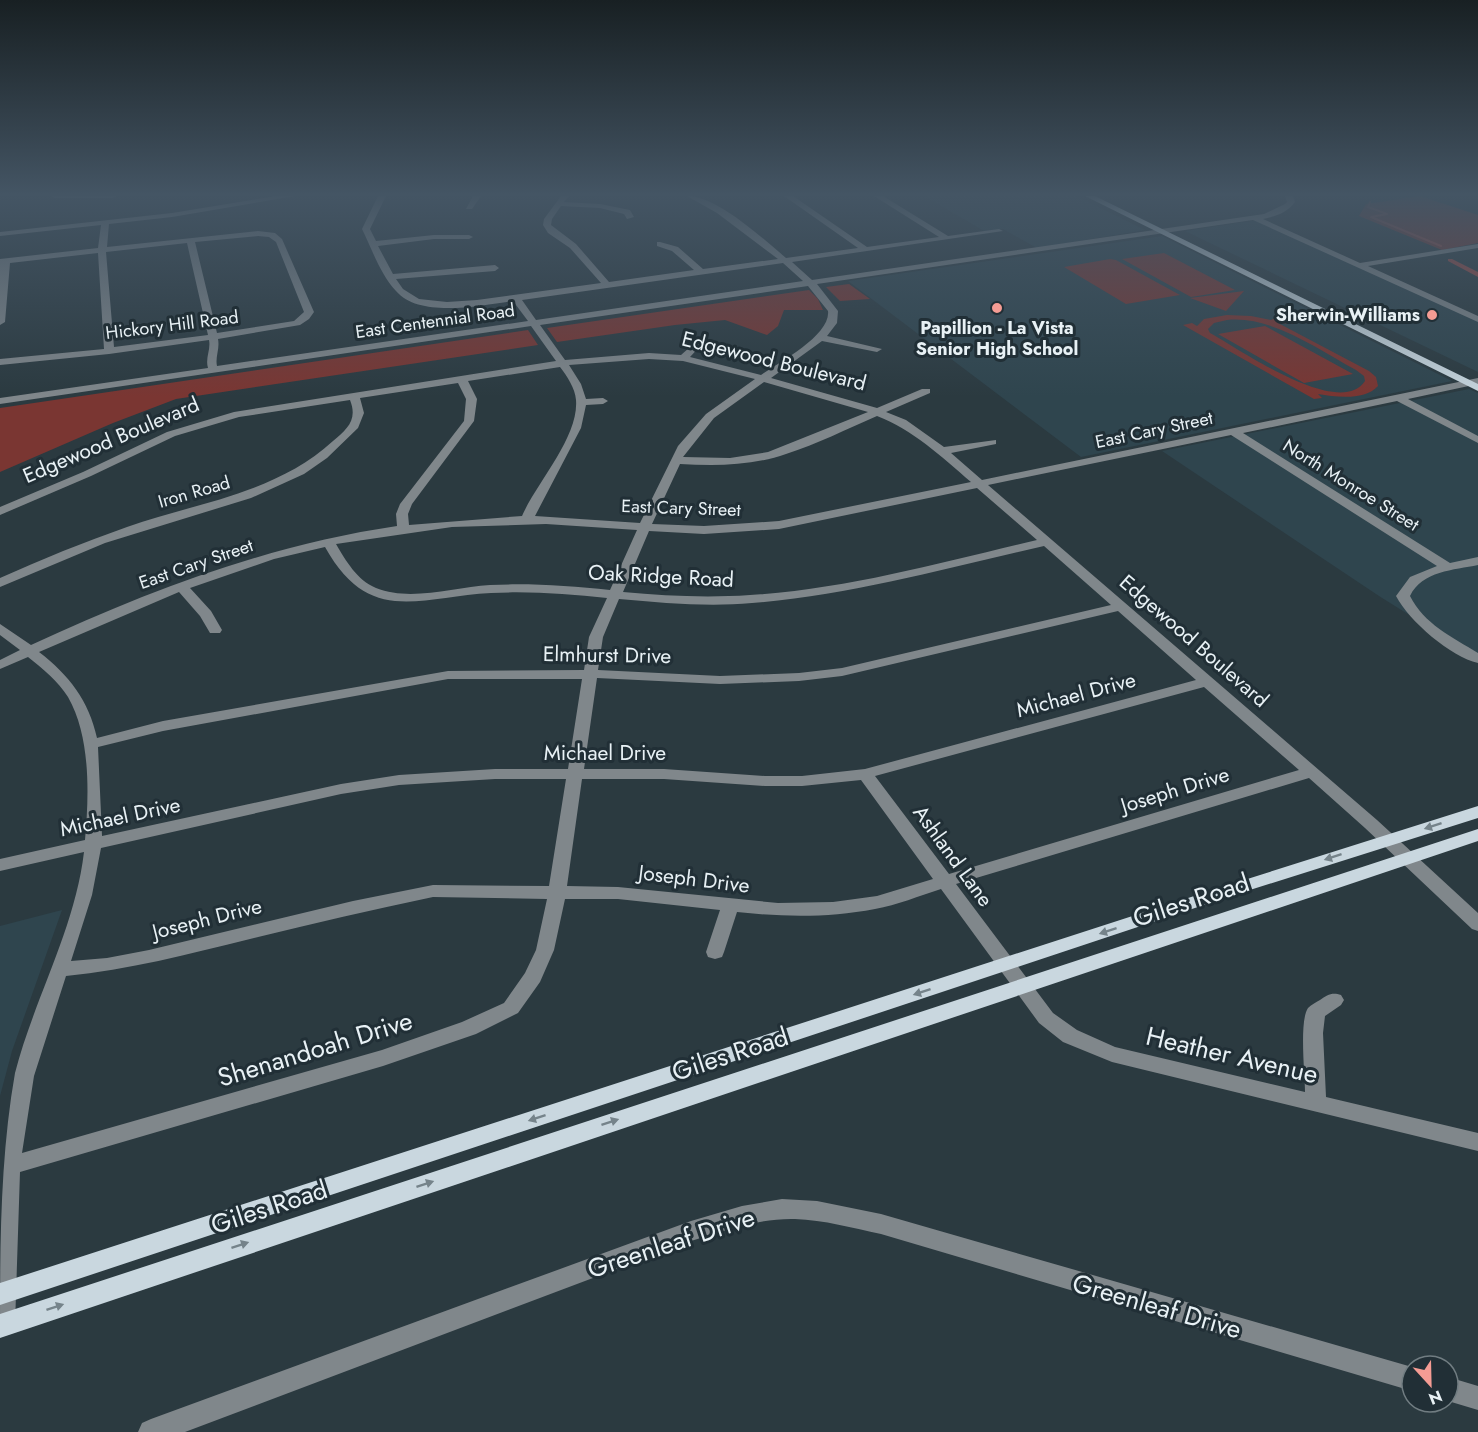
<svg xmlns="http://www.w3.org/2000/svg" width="1478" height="1432" viewBox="0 0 1478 1432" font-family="Jost,sans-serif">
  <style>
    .built { fill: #2f454e }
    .green { fill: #7a3632; fill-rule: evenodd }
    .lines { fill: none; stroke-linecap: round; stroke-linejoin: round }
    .stream { stroke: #9f4843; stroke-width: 2 }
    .canal { fill: #9f4843; fill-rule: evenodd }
    .minor { fill: #80878b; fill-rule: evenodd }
    .major { fill: #c9d7df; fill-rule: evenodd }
    .oneway { fill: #75838a }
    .poi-dot { fill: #f59c94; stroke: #212f36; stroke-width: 2 }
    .labels { text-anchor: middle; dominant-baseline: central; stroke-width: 6; stroke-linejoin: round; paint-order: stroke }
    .far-poi-label { font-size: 18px; font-weight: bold; fill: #e8f1f5; stroke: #212f36; text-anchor: end }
    .far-street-label { font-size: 18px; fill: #e8f1f5; stroke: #212f36 }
    .street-label { font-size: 21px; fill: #e8f1f5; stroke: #212f36 }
    .near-street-label { font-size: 26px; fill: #e8f1f5; stroke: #212f36 }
  </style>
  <rect width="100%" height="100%" fill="#2b3a40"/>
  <path class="built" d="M924,196H1076L1145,230L1037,248L1003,229L986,232Z
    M1257,220L1478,321V372L1185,231Z
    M1162,236L1452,381L1081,457L848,281Z
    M1469,389L1478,393V658L1379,596L1162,451Z
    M62,910L12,1051L0,1096V926Z"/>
  <path class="green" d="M1420,196L1478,215V243L1442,250L1359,216L1366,204Z
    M1164,253L1235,290L1191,297L1122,259Z
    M1110,259L1116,260L1180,295L1126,304L1064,267Z
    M849,284L870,299L840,301L826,287Z
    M809,290L818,299L823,310H784L778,326L767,335L725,320L675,325L557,342L547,328Z
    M1244,291L1226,311L1190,298Z
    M1227,315L1251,316L1271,320L1278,317H1291L1296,324L1278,323L1369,371L1376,377L1378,386C1365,401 1336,397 1318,394L1322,398L1314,399L1183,325L1192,323L1197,326L1204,319ZM1227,320C1271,315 1319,350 1356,370L1364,376L1365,381C1339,420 1238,348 1210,333L1208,329L1214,323Z
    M1265,326L1353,374L1304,383L1218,334Z
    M528,330L538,345L176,399L113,423L0,472V408Z"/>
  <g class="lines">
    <path class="stream" d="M1370,202L1368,207L1387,214L1371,217L1441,246"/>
    <path class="canal" d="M1448,259H1452L1478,272V277L1448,261Z"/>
    <path class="minor" d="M51,196H117L113,198H55Z
      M276,196H295L172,217L109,224L107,247L258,231L275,233L282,239L314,312L309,319L300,325L218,339C220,349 215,357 217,366L528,321L513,301C481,305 420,319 396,291C380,274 372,249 362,229L378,196H386L370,229L376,241L434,235H469L473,237L469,239H434L378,246L393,274L495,265L499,268L495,271L396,279L403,289L419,299L447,302L477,300L601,283L570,248L548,233L543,225L544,219L561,196H569L564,202L600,204L630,210L634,217L627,219L624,214L600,208L561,206L552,219L551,225L576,244L609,282L694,270L672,251L657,246V242H660L678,247L703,269L778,259L717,213L687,196C718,196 763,239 786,258L858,248L784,196H793L867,247L939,237L874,196H883L948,236L999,229L1003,231L792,262L812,280L1264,214L1285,204L1287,202L1285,196H1293L1295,202C1287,213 1276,216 1263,219L1360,263L1478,244V248L1368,266L1478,316V322L1253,220L817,284L838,311L837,323L827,336L882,349L877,352L822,341L771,378L877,408L922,389H930V393L886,412L906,420L944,447L996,440V444L951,453L982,480L1478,378V384L1408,399L1478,436V443L1397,401L1243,433L1450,563L1478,557V565C1454,570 1422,571 1410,596C1424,624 1452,637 1478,653V663C1451,657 1409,621 1396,596L1410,577L1437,566L1231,435L988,485L1377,820L1478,913V931L1472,929L1365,828L1309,778L956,884L1053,1013L1077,1030L1115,1047L1305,1092C1305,1075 1299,1021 1308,1008C1311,1005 1316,1002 1320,1000C1327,995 1332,992 1341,995L1344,1000L1341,1005L1325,1016L1323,1033L1326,1097L1478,1133V1151L1112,1062L1063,1042L1039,1023L941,889C919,896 897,905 875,909C828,918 783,917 737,912L724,952L722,957L715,959L708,957L706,952L720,910L618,899H565L554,950L540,982L518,1013L476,1034L383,1066L20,1172L15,1325L11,1333L0,1335C0,1248 0,1158 15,1073C34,999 75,929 84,852L0,871V859L85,840C89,796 91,737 68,697C58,681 43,669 28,657L0,669V660L20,650L0,635V624L31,645C148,591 268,545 397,526L396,514L400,504L464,421L466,399L458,383L360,398L364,413L358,428L327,458L304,474L251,498L105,543L0,587V578C42,559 84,542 127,527C198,502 275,494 333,441C347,429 358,420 350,400L239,417L175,436L91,476L0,515V507L83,472L167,432L234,412L556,361L531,326L0,404V398L208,368C205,358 211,350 209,340L109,354L0,365V359L104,349L98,253L10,263L5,322L0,325V259L98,248L101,225L0,236V232L172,213ZM258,236L269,237L276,242L304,312L294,321L217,333L195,242ZM187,243L208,335L114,347L106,252ZM783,263L803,281L536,320L522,300ZM808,286L828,311C831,335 780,362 761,375L690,357L703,343L698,340L681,355L649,353L565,360L540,325ZM649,359L683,361L755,379L706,414L678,446L640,523L535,516L581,428L586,405L603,404L608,401L603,398L586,399L581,384L569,365ZM560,367C567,376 575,388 576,400C579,437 537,482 522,516L409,525L408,514L412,504L474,421L477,399L468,381ZM764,382L868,412L768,452L730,458L683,457L714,418ZM877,416C913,430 941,456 971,482L779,521L704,526L652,524L680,464C715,466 752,466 786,454C817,444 847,429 877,416ZM977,488L1037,540C942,562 848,589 750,595C708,598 665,596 623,592L649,531L704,534L779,529ZM546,524L637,530L610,590C571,586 530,583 490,585C454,587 411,602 376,588C357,580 346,561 336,544L452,527ZM1044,546L1111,605L842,668L799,673L720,676L598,670L603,637L619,599C664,603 708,607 752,603C851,595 947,568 1044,546ZM325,547C369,626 418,597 491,593C530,591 569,594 607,598L589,637L584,670L448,671L163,721L97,738C89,701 69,675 39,652L179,592L200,616L210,633H220L222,630L211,611L190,588L274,559ZM1118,611L1196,680L865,769L802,776H765L664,769H584L597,678L720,684L799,681L842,676ZM448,679H582L568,769H495L399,775L341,784L102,836L98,747L163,731ZM1204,687L1299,770L949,874L875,776ZM495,779H566L549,886L433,885L353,901L149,950L107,958L71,961L92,895L101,848L341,794L399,785ZM582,779H664L765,786H802L861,780L933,879L877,896L833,902L778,903L618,887L567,886ZM433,897L547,899L536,950L525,973L504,1003L462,1022L382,1050L22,1153L34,1076L66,976C129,970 188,954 250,939C311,924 371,910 433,897Z
      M473,196H481L472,209H466Z
      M782,1199L817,1201L881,1214L1412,1367V1391L881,1234C853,1228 824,1220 795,1219C759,1218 724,1231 691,1241L185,1432H138L142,1423L151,1419L691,1221L742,1206Z
      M1448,1377L1478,1386V1410L1448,1401Z"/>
    <path class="major" d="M1085,196H1095L1478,384V391Z
      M1478,806V818L1234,895L0,1305V1283L1222,887Z
      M1478,829V841L0,1338V1314Z"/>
  </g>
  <defs><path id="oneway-solid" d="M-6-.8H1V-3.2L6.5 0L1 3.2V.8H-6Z" transform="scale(1.5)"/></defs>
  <g class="oneway">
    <use href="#oneway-solid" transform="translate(1433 826) rotate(162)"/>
    <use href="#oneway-solid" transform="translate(1333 857) rotate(162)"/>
    <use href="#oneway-solid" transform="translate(1108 931) rotate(162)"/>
    <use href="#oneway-solid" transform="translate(922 992) rotate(162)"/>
    <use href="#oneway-solid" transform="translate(537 1118) rotate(162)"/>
    <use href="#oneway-solid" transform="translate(610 1122) rotate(-18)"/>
    <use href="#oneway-solid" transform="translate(425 1184) rotate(-18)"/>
    <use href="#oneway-solid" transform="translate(240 1245) rotate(-18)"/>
    <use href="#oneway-solid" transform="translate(55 1307) rotate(-18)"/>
  </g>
  <linearGradient id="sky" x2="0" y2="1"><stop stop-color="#182023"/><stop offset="0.49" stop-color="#445564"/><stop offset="1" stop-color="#445564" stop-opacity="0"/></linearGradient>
  <rect width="1478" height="397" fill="url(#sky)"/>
  <g class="poi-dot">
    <circle cx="997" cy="308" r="6"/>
    <circle cx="1432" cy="315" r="6"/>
  </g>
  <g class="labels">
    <g class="far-poi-label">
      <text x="1420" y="315">Sherwin-Williams</text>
      <text x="997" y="328" text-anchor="middle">Papillion - La Vista<tspan x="997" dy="21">Senior High School</tspan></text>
    </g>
    <g class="far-street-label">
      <text transform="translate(435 321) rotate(-8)">East Centennial Road</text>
      <text transform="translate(172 325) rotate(-7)">Hickory Hill Road</text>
      <text transform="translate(1154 430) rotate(-12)">East Cary Street</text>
      <text transform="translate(1351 485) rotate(32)">North Monroe Street</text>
      <text transform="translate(194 492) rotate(-16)">Iron Road</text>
      <text transform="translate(681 508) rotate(2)">East Cary Street</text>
      <text transform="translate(196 564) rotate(-19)">East Cary Street</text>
    </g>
    <g class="street-label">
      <text transform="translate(774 361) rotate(14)">Edgewood Boulevard</text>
      <text transform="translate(111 440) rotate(-23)">Edgewood Boulevard</text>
      <text transform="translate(661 576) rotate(3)">Oak Ridge Road</text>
      <text transform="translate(1194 641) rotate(41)">Edgewood Boulevard</text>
      <text transform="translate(607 655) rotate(1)">Elmhurst Drive</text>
      <text transform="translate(1076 695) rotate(-15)">Michael Drive</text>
      <text x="605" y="753">Michael Drive</text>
      <text transform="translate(1175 790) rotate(-17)">Joseph Drive</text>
      <text transform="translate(120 817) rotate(-12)">Michael Drive</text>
      <text transform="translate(953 856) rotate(54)">Ashland Lane</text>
      <text transform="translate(694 879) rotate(7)">Joseph Drive</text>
      <text transform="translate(207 919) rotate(-14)">Joseph Drive</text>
    </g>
    <g class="near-street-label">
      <text transform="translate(1191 900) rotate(-18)">Giles Road</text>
      <text transform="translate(315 1049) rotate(-17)">Shenandoah Drive</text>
      <text transform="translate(730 1054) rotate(-18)">Giles Road</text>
      <text transform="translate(1232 1055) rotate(13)">Heather Avenue</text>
      <text transform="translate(269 1207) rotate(-18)">Giles Road</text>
      <text transform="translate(671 1243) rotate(-18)">Greenleaf Drive</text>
      <text transform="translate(1157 1306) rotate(16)">Greenleaf Drive</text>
    </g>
  </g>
  <g transform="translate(1430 1384) rotate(158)"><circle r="28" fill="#212f36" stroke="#717d82" stroke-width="1.5"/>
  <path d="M0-4.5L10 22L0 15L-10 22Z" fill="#f59c94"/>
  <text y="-9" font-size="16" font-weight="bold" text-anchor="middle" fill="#e8f1f5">N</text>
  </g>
</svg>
